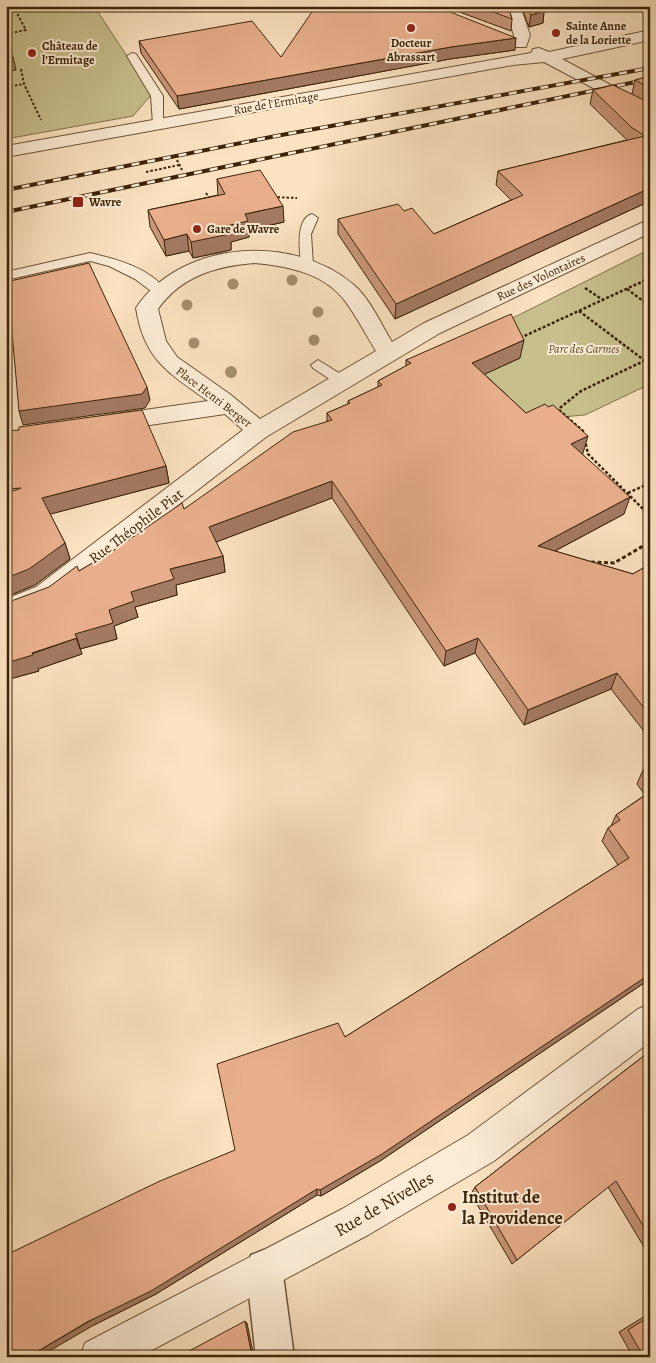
<svg xmlns="http://www.w3.org/2000/svg" width="656" height="1363" viewBox="0 0 656 1363" font-family="Alegreya,serif">
  <style>
    .green { fill: #c7c08d; stroke: #82724a }
    .lines { fill: none; stroke-linecap: round; stroke-linejoin: round }
    .service-casing { stroke: #6c5436; stroke-width: 2 }
    .pedestrian-casing { stroke: #6c5436; stroke-width: 3 }
    .minor-casing { stroke: #6c5436; stroke-width: 2 }
    .tertiary-casing { stroke: #6c5436; stroke-width: 2 }
    .path-far2 { stroke: #3c2408; stroke-width: 2; stroke-dasharray: 2.5 2; stroke-linecap: butt }
    .path-far1 { stroke: #3c2408; stroke-width: 2.5; stroke-dasharray: 3 2; stroke-linecap: butt }
    .path { stroke: #3c2408; stroke-width: 3; stroke-dasharray: 4 2.5; stroke-linecap: butt }
    .service { fill: #fcecd6; fill-rule: evenodd }
    .pedestrian { fill: #fcecd6; fill-rule: evenodd }
    .minor { fill: #fcecd6; fill-rule: evenodd }
    .tertiary { fill: #fcecd6; fill-rule: evenodd }
    .rail-casing { stroke: #3c2408; stroke-width: 4 }
    .rail { stroke: #fcecd6; stroke-width: 2.5; stroke-dasharray: 8; stroke-linecap: butt }
    .tree { fill: #a58f6d }
    .wall { fill: #c89678; stroke: #3c2408 }
    .shaded-wall { fill: #a37a62; stroke: #3c2408 }
    .building { fill: #e9af8c; stroke: #3c2408 }
    .poi-dot { fill: #8f2418; stroke: #fcecd6; stroke-width: 2 }
    .labels { text-anchor: middle; dominant-baseline: central; stroke-width: 4; stroke-linejoin: round; paint-order: stroke }
    .far-poi-label { font-size: 12px; font-weight: bold; fill: #3c2408; stroke: #fcecd6; text-anchor: start }
    .far-street-label { font-size: 12px; fill: #3c2408; stroke: #fcecd6 }
    .far-park-label { font-size: 12px; font-style: italic; fill: #5f4b29; stroke: #fcecd6 }
    .street-label { font-size: 15px; fill: #3c2408; stroke: #fcecd6 }
    .near-poi-label { font-size: 18px; font-weight: bold; fill: #3c2408; stroke: #fcecd6; text-anchor: start }
    .near-street-label { font-size: 18px; fill: #3c2408; stroke: #fcecd6 }
  </style>
  <rect width="100%" height="100%" fill="#fbe2c0"/>
  <filter id="stains"><feTurbulence type="fractalNoise" baseFrequency=".004" numOctaves="4"/><feColorMatrix values="0 0 0 0 .2 0 0 0 0 .09 0 0 0 0 .02 0 0 0 .5 -.17"/></filter>
  <radialGradient id="worn" r=".72"><stop offset=".6" stop-color="#630" stop-opacity="0"/><stop offset="1" stop-color="#630" stop-opacity=".3"/></radialGradient>
  <path class="green" d="M6,6H94L152,94L133,116L6,139Z
    M650,249V384L585,415L561,417L522,430L470,381L479,335Z"/>
  <g class="lines">
    <g class="service-casing">
      <path id="service" d="M132,53L136,54L163,96V126L159,127L153,124L151,96L127,56Z
        M312,214L318,218L311,234L313,265L307,269L301,265C300,252 295,219 312,214Z
        M90,253C116,259 150,268 167,291L165,294H155L135,279L109,266L90,261L6,280V272Z
        M318,360L347,378L349,381L347,384H337L313,368L311,365Z"/>
    </g>
    <g class="pedestrian-casing">
      <path id="pedestrian" d="M264,1250L277,1255L282,1268L294,1357H256L246,1268L251,1255Z"/>
    </g>
    <g class="minor-casing">
      <path id="minor" d="M504,6H520L530,35L526,47H514L512,43L514,35Z
        M650,219V233L440,333L266,437L54,601L6,620V599L36,587L243,430L225,414L109,431L101,429L97,423L101,417L109,415L208,401C169,373 144,360 136,308C181,240 294,233 354,285C370,299 381,324 392,342L424,323ZM254,263C288,266 324,273 345,301C357,317 366,335 376,351L260,419L231,395L177,357L166,341L158,309C181,276 217,266 254,263Z
        M650,1004V1042L494,1161L368,1235L139,1357H80L85,1343L342,1209L468,1135L638,1009Z"/>
    </g>
    <g class="tertiary-casing">
      <path id="tertiary" d="M650,30V40L562,59L650,106V118L544,62L513,65L6,157V146L531,53L533,49L539,48L549,52Z"/>
    </g>
    <path class="path-far2" d="M6,34L26,30L13,6
      M21,69L24,84L41,120
      M6,87L24,84
      M177,160L182,170
      M146,172L179,165
      M206,193L211,201
      M273,197L297,198"/>
    <path class="path-far1" d="M585,288L603,300
      M627,289L650,306
      M579,311L644,360
      M520,338L650,278
      M559,410L583,431L588,454L650,516
      M556,411L581,391L650,358
      M628,493L650,483"/>
    <path class="path" d="M591,562L614,563L650,542"/>
    <use href="#service" class="service"/>
    <use href="#pedestrian" class="pedestrian"/>
    <use href="#minor" class="minor"/>
    <use href="#tertiary" class="tertiary"/>
    <g class="rail-casing">
      <path id="rail" d="M6,190L276,136L650,68
        M6,212L650,79"/>
    </g>
    <use href="#rail" class="rail"/>
  </g>
  <g class="tree">
    <circle cx="292" cy="280" r="5.5"/>
    <circle cx="233" cy="284" r="5.5"/>
    <circle cx="187" cy="305" r="5.5"/>
    <circle cx="318" cy="312" r="5.5"/>
    <circle cx="314" cy="340" r="5.5"/>
    <circle cx="194" cy="343" r="5.5"/>
    <circle cx="231" cy="372" r="6"/>
  </g>
  <path class="wall" d="M443,6H508L512,19L511,31Z
    M521,6H543L544,11L543,23L529,27Z
    M139,41L281,57L515,50L450,59L179,109L141,53Z
    M650,76V201L395,319L338,234V219L404,211L434,234L511,200L496,185L498,171L627,140L590,104L593,90L632,94L635,80Z
    M217,179L284,222L249,230V237L231,242V250L193,258L189,251L166,256L150,227L148,210L218,195Z
    M520,358L484,374L526,413L583,453H582L624,514L555,551L633,574L650,564V739L611,689L524,725L475,653L444,666L332,498L216,542L223,556L225,572L176,585L177,595L135,607L138,617L114,626L117,639L80,649L82,654L38,669L39,671L6,680L49,587L79,571L184,509L327,422V413L348,404V401L378,387V381L406,366V360Z
    M6,431L166,466L169,483L50,514L65,543L70,559L35,585L6,597Z
    M650,767V979L380,1161L321,1196L317,1195L156,1294L94,1325L235,1150L345,1037L618,865L602,841L608,828L611,826L616,815L645,795L637,784L643,770Z
    M650,1051V1257L608,1187L512,1264L471,1194L475,1187Z
    M650,1313V1357H633L619,1332Z"/>
  <path class="shaded-wall" d="M544,11L543,23L529,27L531,15Z
    M516,38L515,50L450,59L179,109L177,96L451,47Z
    M13,57L16,70L6,72V59Z
    M650,188V201L395,319L396,304Z
    M283,206L284,222L249,230V237L231,242V250L193,258L191,242L226,226L245,214Z
    M187,234L189,251L166,256L164,240Z
    M11,321L15,335L6,337V322Z
    M524,340L520,358L470,381L472,363Z
    M147,387L150,400L145,408L23,425L19,411Z
    M588,436L583,453L567,461L571,444Z
    M166,466L169,483L47,515L42,498Z
    M332,481V498L211,544L209,527Z
    M630,497L624,514L534,562L538,546Z
    M65,543L70,559L35,585L6,597V578Z
    M223,556L225,572L176,585L177,595L135,607L138,617L114,626L117,639L80,649L75,634L131,592L170,569Z
    M77,638L82,654L38,669L39,671L6,680V663Z
    M478,638L475,653L444,666L446,651Z
    M617,673L611,689L524,725L528,710Z
    M650,974V979L380,1161L321,1196L320,1190Z
    M317,1189V1195L156,1294L94,1325L39,1357H28Z
    M245,1321L247,1323L254,1357L252,1356Z"/>
  <path class="building" d="M316,6H435L516,38L451,47L177,96L139,41L252,21L281,57Z
    M477,6H508L512,19Z
    M527,6H543L544,11L531,15Z
    M6,42L13,57L6,59Z
    M650,76V88L635,80Z
    M613,85L650,103V188L396,304L338,219L398,204L404,211L412,208L434,234L523,195L498,171L645,136L631,127L593,90Z
    M260,170L283,206L245,214L248,221L226,226L230,234L191,242L187,234L164,240L148,210L225,194L217,179Z
    M89,263L147,387L142,394L19,411L11,321L6,322V282Z
    M511,314L524,340L472,363L526,413L545,404L548,407L553,405L588,436L571,444L630,497L538,546L633,574L650,564V716L617,673L528,710L478,638L446,651L332,481L209,527L223,556L170,569L174,579L131,592L134,601L109,610L113,623L75,634L77,638L32,653L33,655L6,663V603L49,587L77,566L79,571L114,550L182,503L184,509L293,432L332,420L327,413L350,403L348,401L382,385L378,381L411,363L406,360Z
    M142,410L166,466L42,498L65,543L29,569L6,578V494L21,488L6,489V431L19,430V427Z
    M650,767V778L643,770Z
    M650,792V974L382,1154L320,1190L317,1189L151,1291L87,1322L28,1357H6V1255L160,1181L235,1150L217,1064L338,1023L345,1037L629,858L608,828L620,820L616,815Z
    M650,1051V1237L616,1181L517,1260L475,1187Z
    M650,1316V1357H644L628,1330Z
    M245,1321L252,1356L254,1357H178Z"/>
  <g class="poi-dot">
    <circle cx="411" cy="28" r="5"/>
    <circle cx="556" cy="33" r="5"/>
    <circle cx="32" cy="53" r="5"/>
    <rect x="72" y="196" width="12" height="12" rx="2.5"/>
    <circle cx="197" cy="229" r="5"/>
    <circle cx="452" cy="1207" r="5"/>
  </g>
  <g class="labels">
    <g class="far-poi-label">
      <text x="566" y="26">Sainte Anne<tspan x="566" dy="14">de la Loriette</tspan></text>
      <text x="411" y="43" text-anchor="middle">Docteur<tspan x="411" dy="14">Abrassart</tspan></text>
      <text x="42" y="46">Château de<tspan x="42" dy="14">l’Ermitage</tspan></text>
      <text x="89" y="202">Wavre</text>
      <text x="207" y="229">Gare de Wavre</text>
    </g>
    <g class="far-street-label">
      <text transform="translate(276 103) rotate(-10)">Rue de l'Ermitage</text>
      <text transform="translate(541 277) rotate(-25)">Rue des Volontaires</text>
      <text transform="translate(214 397) rotate(37)">Place Henri Berger</text>
    </g>
    <g class="far-park-label">
      <text x="584" y="349">Parc des Carmes</text>
    </g>
    <g class="street-label">
      <text transform="translate(136 526) rotate(-37)">Rue Théophile Piat</text>
    </g>
    <g class="near-poi-label">
      <text x="462" y="1197">Institut de<tspan x="462" dy="21">la Providence</tspan></text>
    </g>
    <g class="near-street-label">
      <text transform="translate(384 1204) rotate(-30)">Rue de Nivelles</text>
    </g>
  </g>
  <rect width="656" height="1363" fill="none" stroke="#fbe2c0" stroke-width="25"/>
  <rect x="8" y="8" width="641" height="1348" fill="none" stroke="#3c2408" stroke-width="2.5"/>
  <rect x="12" y="12" width="631" height="1338" fill="none" stroke="#3c2408"/>
  <rect width="100%" height="100%" filter="url(#stains)"/>
  <rect width="100%" height="100%" fill="url(#worn)"/>
</svg>
